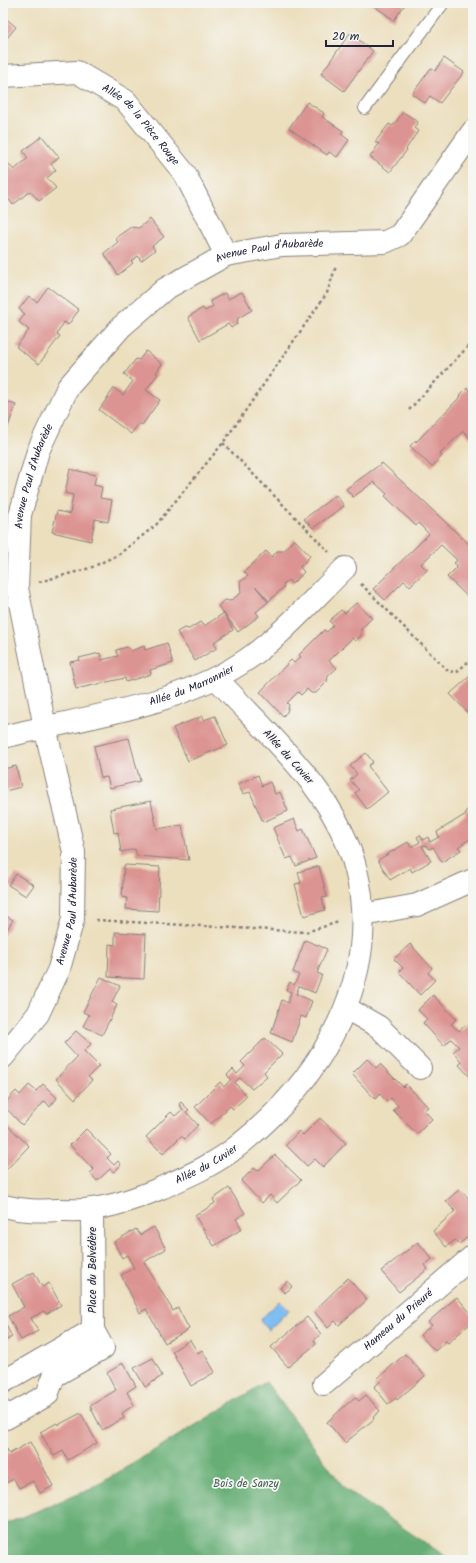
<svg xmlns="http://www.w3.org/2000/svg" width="476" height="1563" viewBox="0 0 476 1563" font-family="Kalam,sans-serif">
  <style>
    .forest { fill: #66ae75; stroke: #446858 }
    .water { fill: #7ebef3; stroke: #507097 }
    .building { fill: #dc9492 }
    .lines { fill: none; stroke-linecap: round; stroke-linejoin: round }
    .lane-casing { stroke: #87807c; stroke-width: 14 }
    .street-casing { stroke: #87807c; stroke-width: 24 }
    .path { stroke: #87807c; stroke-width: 2.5; stroke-dasharray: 3 3; stroke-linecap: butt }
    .lane { stroke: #fff; stroke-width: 12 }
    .street { stroke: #fff; stroke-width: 22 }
    .labels { text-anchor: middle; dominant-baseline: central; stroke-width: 3.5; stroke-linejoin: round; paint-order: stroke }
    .street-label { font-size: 11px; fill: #22223b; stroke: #f6f6f2 }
    .park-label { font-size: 11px; fill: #425d56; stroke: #f6f6f2 }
  </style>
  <rect width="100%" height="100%" fill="#f6f6f2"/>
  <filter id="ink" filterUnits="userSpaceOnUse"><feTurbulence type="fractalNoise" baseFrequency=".025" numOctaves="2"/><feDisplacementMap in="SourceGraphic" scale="8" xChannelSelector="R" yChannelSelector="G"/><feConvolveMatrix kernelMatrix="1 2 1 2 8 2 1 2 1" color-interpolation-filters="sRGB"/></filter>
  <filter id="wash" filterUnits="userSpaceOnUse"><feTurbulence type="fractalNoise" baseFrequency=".012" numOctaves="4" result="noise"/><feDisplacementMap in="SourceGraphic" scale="16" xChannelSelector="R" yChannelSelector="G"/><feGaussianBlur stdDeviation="0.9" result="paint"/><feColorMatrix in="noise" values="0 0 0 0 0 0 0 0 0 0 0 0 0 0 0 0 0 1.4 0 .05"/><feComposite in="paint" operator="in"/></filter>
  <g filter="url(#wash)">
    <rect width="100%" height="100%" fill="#ecdfbe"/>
    <path class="forest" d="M266,1382L345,1489L451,1560H3V1525L91,1489Z"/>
    <path class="water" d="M279,1301L289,1310L269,1330L260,1320Z"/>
    <g id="blocks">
      <path class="building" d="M370,3H406L394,20Z
        M3,16L16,27L3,43Z
        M350,33L373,51L344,91L321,74Z
        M444,58L464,72L440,103L430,96L425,103L412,94L431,68L435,71Z
        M307,102L324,113L322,117L343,131L341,134L349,140L337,157L329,152L327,155L289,128Z
        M403,112L418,122L414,128L418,131L406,149L407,150L390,172L370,157L379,144L375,142L389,124L393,126Z
        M42,136L59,157L51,164L56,170L47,178L56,188L39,201L30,191L13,205L3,192V161L5,160L14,170L28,158L23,151Z
        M150,219L164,237L152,246L155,250L141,261L138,256L131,261L133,263L118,275L104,253L118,242L115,238L131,227L139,228Z
        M48,287L79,310L68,325L64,322L57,334L60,336L39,364L16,347L29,330L19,322L25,314L19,309L29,296L37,302Z
        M242,292L252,310L238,318L237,324L231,328L228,324L200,340L188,317L203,308L205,311L213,306L210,301L225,293L228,299Z
        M146,351L162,364L156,373L158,374L146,390L160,400L142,425L139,423L131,434L99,410L114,388L123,395L133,381L124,374L136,359L139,360Z
        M467,388L473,394V440L463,431L440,454L442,456L432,467L410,446L416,440V442L461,396L460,395Z
        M3,400L16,405L7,429L3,428Z
        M382,463L471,546L473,543V594L469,598L447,577L458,566L454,563L457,560L441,545L421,564L427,570L410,586L404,581L385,600L373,589L429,534L418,523L416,526L385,496L387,494L374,482L353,497L346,489Z
        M70,469L96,475L94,485L102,487L100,498L112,500L108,522L95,519L91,541L52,532L57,511L70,514L73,495L65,493Z
        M336,495L344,506L313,528L304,519Z
        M294,539L310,556L300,567L304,572L292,584L288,580L283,585L284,587L269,601L256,587L268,602L256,612L259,616L238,632L218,606L225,600L230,601L241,593L240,582L248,576L244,572L266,551L272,557L277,551H284Z
        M356,603L372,618L361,629V636L355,641L352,638L329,661L337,668L328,676L327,682L316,693H311L307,689L301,695L298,692L287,703L289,705L287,712L283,716L260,692L291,660L294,663L301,657L299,655L324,630L327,632L333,625L329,621L341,610L345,613Z
        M224,613L233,630L214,642L217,648L195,661L177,632L184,628L189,629L200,622L204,626Z
        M167,643L173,663L150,670L151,674L126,682L125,678L76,689L70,662L80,660L79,658L100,653L101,660L118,656L116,650L127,647L131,651L144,646L145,650Z
        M470,676L473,679V718L450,694Z
        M203,716L204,720L215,716L228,745L188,761L173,728Z
        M129,738L140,781L110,788L107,777L101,778L94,746Z
        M366,753L373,762L368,766L388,792L367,809L355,793L359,790L350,780L357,774L350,766Z
        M16,766L21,787L5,791L3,794V769Z
        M258,775L262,786L270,782L275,794L280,792L288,811L263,822L250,792L243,794L238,784Z
        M151,801L157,829L182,825L189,860L137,856L135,849L121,852L118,832L114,833L110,809Z
        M468,809L471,814L473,813V819L470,821L473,826V837L458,847L461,850L442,862L433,847L429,849L426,845L422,846L431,861L412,872L410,868L390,880L378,860L408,842L411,847L420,842L417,837L420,835L423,840L428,837L430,842L439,837L437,832L466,814L465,812Z
        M294,819L299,831L303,829L316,858L296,866L292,857L286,859L273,828Z
        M124,865L160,867L158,911L126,909L127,898L122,897Z
        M319,866L327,897L322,898L325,910L304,916L295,884L301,883L298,872Z
        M16,874L34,885L26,896L8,885Z
        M3,914L13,920L3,936Z
        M115,932L146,934L144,979L108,977L109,944L115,945Z
        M305,940L327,949L317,973L322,975L315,993L299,986L296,994L312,1001L306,1018L301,1016L292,1042L271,1033L282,1000L288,1003L291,992L286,990L290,982L294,985L299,975L293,972Z
        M410,944L432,968L428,973L435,980L420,995L399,972L403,968L394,959Z
        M101,977L120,986L112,1002L117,1005L102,1035L83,1026L89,1015L83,1012Z
        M433,995L456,1019L451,1024L459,1031L467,1024L473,1031V1080L459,1065L462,1062L453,1052L459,1047L451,1039L444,1046L423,1023L427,1019L418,1010Z
        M76,1031L91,1044L84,1051L99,1066L88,1077L92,1080L75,1099L56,1079L77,1057L64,1043Z
        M265,1038L282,1054L264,1072L267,1076L252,1089L240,1078L237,1080L235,1083L247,1096L233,1109L230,1106L211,1124L195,1107L220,1082L224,1087L231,1079L227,1075L233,1069L237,1074L245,1066L241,1062Z
        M367,1059L376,1068L380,1064L403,1087L406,1084L428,1107L424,1110L432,1119L417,1134L393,1110L398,1106L391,1098L387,1102L380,1094L375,1099L352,1074Z
        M43,1084L57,1098L50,1107L45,1101L22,1125L3,1105L16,1091L20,1095L29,1085L36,1091Z
        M181,1102L189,1110L186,1112L198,1125L185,1139L181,1136L163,1154L146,1137L171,1112L175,1116L183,1109L179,1104Z
        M320,1118L346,1143L323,1167L315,1159L307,1166L286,1145L299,1131L303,1135Z
        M3,1121L29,1146L6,1170L3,1167Z
        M86,1129L111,1154L107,1158L114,1165L118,1161L121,1165L114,1172L110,1169L97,1181L90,1173L94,1170L70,1145Z
        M275,1155L301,1180L277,1203L270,1195L262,1203L241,1181L254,1168L258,1171Z
        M229,1188L245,1213L236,1219L242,1229L214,1246L195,1216L215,1203L213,1199Z
        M460,1189L473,1203V1233L459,1244L455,1240L446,1247L433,1231L455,1211L446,1201Z
        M154,1227L166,1249L144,1262L173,1311L178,1308L189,1329L165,1343L146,1309L140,1313L121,1275L134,1268L127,1255L122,1258L114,1242L136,1229L140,1235Z
        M418,1242L432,1259L425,1265L428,1269L399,1292L381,1271Z
        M34,1272L42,1287L49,1283L61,1305L46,1314L44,1311L31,1318L38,1331L21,1340L8,1316L24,1307L12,1284Z
        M348,1278L367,1300L339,1325L335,1321L328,1328L314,1311Z
        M288,1281L292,1287L285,1293L280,1288Z
        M457,1297L473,1316V1321L448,1343L446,1341L435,1351L420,1335L432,1325L428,1322Z
        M307,1317L321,1334L314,1340L316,1344L288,1367L271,1347Z
        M3,1319L12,1337L3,1342Z
        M190,1340L198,1353L202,1350L215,1372L191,1386L172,1351Z
        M405,1354L425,1376L397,1400L396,1398L388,1404L374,1387L381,1381L378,1378Z
        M153,1358L162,1376L145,1387L134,1368Z
        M123,1363L136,1386L127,1392L134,1405L122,1413L124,1418L102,1430L90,1406L116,1390L107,1373Z
        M366,1395L380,1411L373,1417L374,1419L345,1443L327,1422L355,1397L359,1401Z
        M81,1413L97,1443L68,1460L63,1451L54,1456L40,1432L57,1423L58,1425Z
        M30,1442L53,1486L40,1493L33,1481L19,1488L14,1479L4,1484L3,1482V1451L7,1449L9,1454Z"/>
    </g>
  </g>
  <g filter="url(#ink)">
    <use href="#blocks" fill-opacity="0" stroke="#87807c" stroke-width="1"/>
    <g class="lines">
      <g class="lane-casing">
        <path id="lane" d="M365,108L443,3"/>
      </g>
      <g class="street-casing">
        <g id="street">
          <path id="s1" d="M3,76L77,72L126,101L185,174L226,255"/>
          <path id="s2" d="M3,737C79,718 173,707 240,664C278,640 312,600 345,568"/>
          <path d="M363,915L417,905L473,880"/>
          <path d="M346,1008L379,1027L420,1068"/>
          <path id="s3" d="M3,1057L38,1014L59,969L73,919L74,852L45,727L17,588L20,515L38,451L68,387L121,327L165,289L226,255L282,245L385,242L400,235L473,131"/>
          <path id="s4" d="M3,1206C23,1211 39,1211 59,1210C70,1210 81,1211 92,1209C115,1206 140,1197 161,1188C188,1176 216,1164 239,1145C321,1080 383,977 356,870C336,791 269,736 217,679"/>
          <path d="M3,1382L93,1330"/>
          <path id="s5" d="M324,1384L473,1256"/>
          <path d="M3,1412L6,1418L47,1395L54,1376L103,1348L93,1330L92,1209"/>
        </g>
      </g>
      <path class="path" d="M409,410L473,341
        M223,443L329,552
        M39,582L90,568L118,555L156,525L223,443L327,293L336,266
        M361,584L448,671L457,672L473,657
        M96,920L306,932L339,922"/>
      <use href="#lane" class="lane"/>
      <use href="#street" class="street"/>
    </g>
  </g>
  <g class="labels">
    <g class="street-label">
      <text stroke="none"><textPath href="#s1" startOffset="158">Allée de la Pièce Rouge</textPath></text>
      <text stroke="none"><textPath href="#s3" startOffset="956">Avenue Paul d'Aubarède</textPath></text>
      <text stroke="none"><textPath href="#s3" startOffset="608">Avenue Paul d'Aubarède</textPath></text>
      <text stroke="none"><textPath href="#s2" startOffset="196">Allée du Marronnier</textPath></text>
      <text transform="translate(288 757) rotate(48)">Allée du Cuvier</text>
      <text stroke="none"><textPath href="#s3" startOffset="164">Avenue Paul d'Aubarède</textPath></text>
      <text stroke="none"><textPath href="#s4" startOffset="213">Allée du Cuvier</textPath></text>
      <text transform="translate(93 1270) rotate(-90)">Place du Belvédère</text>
      <text stroke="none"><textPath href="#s5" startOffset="98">Hameau du Prieuré</textPath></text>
    </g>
    <g class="park-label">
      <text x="246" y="1484">Bois de Sanzy</text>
    </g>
  </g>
  <rect width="476" height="1563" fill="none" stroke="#f6f6f2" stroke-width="16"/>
  <path d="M326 40v6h67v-6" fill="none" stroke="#22223b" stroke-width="2"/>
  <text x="332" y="40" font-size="12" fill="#22223b" stroke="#f6f6f2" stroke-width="3" paint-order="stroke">20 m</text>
</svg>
